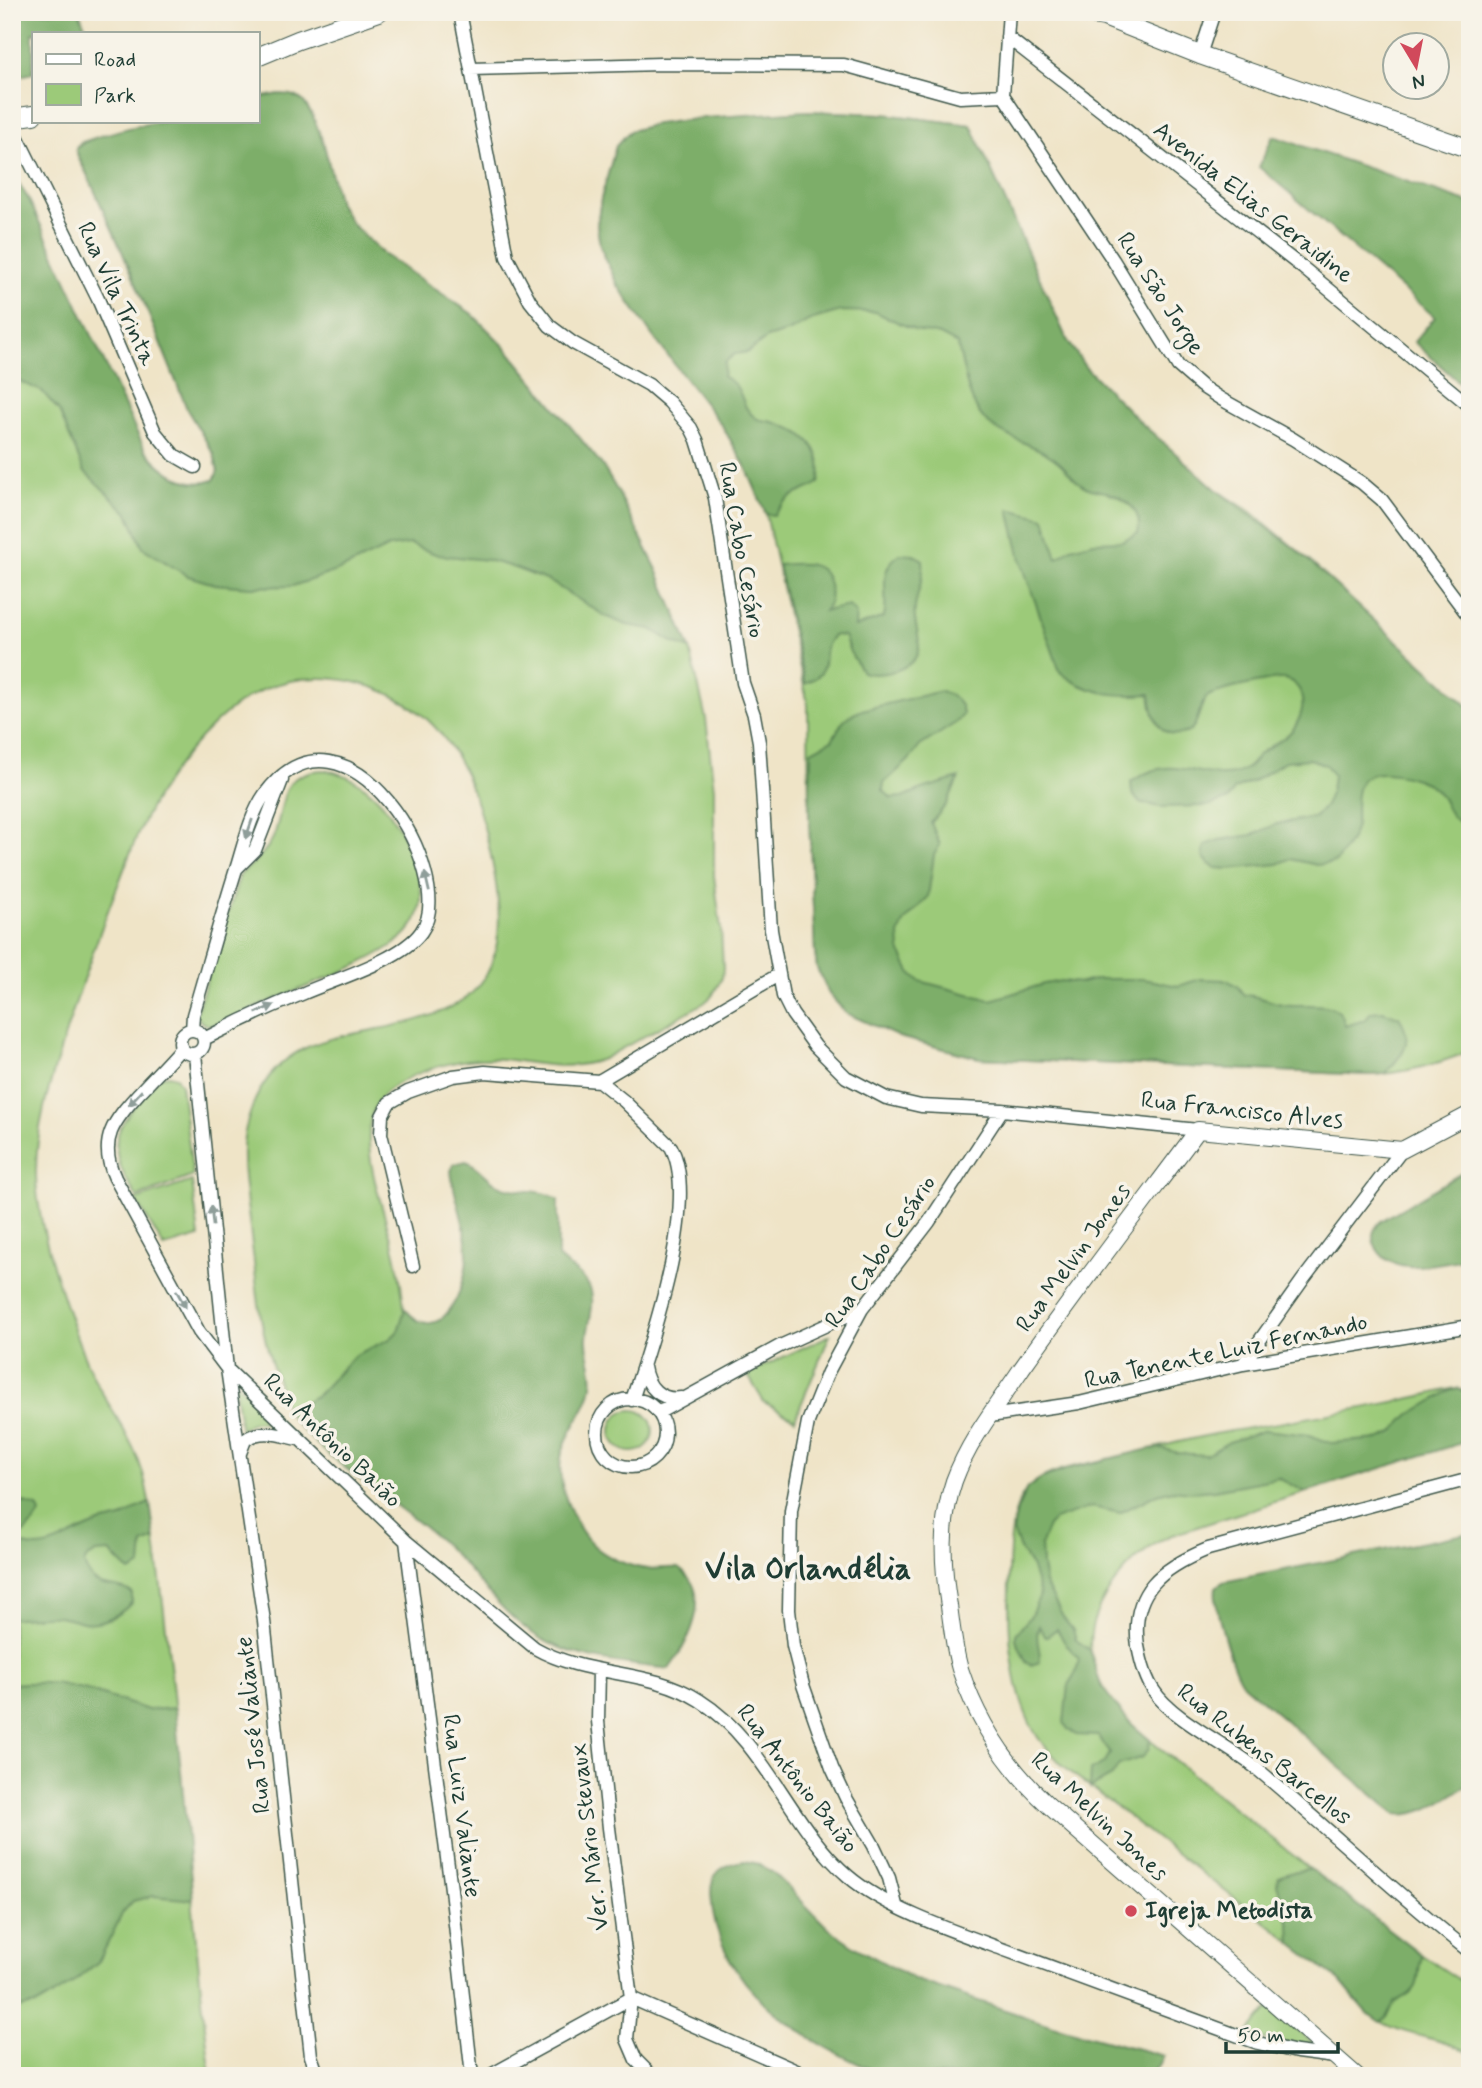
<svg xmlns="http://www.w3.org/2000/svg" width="1482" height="2088" viewBox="0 0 1482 2088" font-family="Mynerve,sans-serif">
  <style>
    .green { fill: #9cca79; stroke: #5e8456; stroke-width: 2 }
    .forest { fill: #7dae69; stroke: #4e764e; stroke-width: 2 }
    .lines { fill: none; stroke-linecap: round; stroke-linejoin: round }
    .minor-casing { stroke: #3e564a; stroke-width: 15 }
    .tertiary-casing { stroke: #3e564a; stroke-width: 18 }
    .secondary-casing { stroke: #3e564a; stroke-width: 20 }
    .minor { stroke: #fff; stroke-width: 12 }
    .tertiary { stroke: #fff; stroke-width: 16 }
    .secondary { stroke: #fff; stroke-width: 18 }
    .oneway { fill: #8f9e9a }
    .poi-dot { fill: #d1495b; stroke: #f7f3e8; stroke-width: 2.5 }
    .labels { text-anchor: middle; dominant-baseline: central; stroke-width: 7; stroke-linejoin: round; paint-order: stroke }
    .street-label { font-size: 24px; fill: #1f3d34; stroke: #f7f3e8 }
    .poi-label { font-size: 24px; font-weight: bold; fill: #1f3d34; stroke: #f7f3e8; text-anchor: start }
    .district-label { font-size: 32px; font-weight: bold; fill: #1f3d34; stroke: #f7f3e8 }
  </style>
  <rect width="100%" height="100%" fill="#f7f3e8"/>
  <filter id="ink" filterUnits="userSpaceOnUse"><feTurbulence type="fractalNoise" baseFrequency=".0143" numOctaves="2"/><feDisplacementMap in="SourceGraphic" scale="14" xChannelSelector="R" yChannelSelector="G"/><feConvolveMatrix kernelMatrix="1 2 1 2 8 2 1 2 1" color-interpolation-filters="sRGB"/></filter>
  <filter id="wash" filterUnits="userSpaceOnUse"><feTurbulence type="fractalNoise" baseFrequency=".00686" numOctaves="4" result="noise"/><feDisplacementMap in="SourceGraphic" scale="28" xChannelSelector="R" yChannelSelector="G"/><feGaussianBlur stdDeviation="1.57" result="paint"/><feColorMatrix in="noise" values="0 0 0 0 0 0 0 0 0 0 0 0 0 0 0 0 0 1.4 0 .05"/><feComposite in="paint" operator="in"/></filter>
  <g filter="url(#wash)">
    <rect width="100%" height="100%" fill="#efe4c7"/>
    <path class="green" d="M280,94L297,97L303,101L309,110L324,145L339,204L352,224L384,255L472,314L506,348L602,465L618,492L657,570L690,649L706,719L714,789V876L721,929L723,968L722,978L712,996L704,1003L603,1059C569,1072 537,1063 503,1059C467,1056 420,1068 391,1088C349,1116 378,1190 388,1228C394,1247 398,1266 401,1285C403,1301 408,1318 398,1332C389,1344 358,1352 344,1366C339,1370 335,1377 331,1382C318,1397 304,1404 286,1411C282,1390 273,1371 268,1350C258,1314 256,1275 251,1237C248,1209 242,1178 243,1149C243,1133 249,1115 255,1100C279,1049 318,1040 368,1031C399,1025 437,1018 463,1000C512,967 500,896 489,847C478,800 460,745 421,714C386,685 335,672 290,681C234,692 188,746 159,793C141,821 130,854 118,885C99,932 83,980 67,1029C52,1077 35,1125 36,1176C37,1219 54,1272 68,1312C76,1335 84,1360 96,1382C118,1422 141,1450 148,1496C179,1688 186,1883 211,2076H12V173L29,200L139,440C155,465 183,491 214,480L218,471L214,454L188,411L141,294L93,185L78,158L76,147L82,142L104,135L165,121H257V98Z
      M807,111L883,114L971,125L1066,338L1085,367L1141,423L1218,491L1253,513L1297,550L1470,708V1051C1436,1065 1406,1073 1370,1075L979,1058L899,1037L846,1013L829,994L817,968L815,953L809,819L808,705L766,514L747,469L723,427L652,335L617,284L600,246L597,225L601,199L616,146L630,131L678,121Z
      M323,770C354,773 382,797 397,825C412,851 431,892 415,922C410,931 401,939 393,945C357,969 301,988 261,1005C247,1012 227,1024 211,1025C203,1026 199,1021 196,1014L240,875C252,864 265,854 273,838C287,805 275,773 323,770Z
      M169,1075L176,1077L181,1085L193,1176L137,1197C97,1137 121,1123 160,1076Z
      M192,1181L199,1237L164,1247L136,1200Z
      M830,1335L795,1419L764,1402L747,1374Z
      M234,1381L281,1424C266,1422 249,1417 241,1432Z
      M1455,1388L1464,1391L1470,1399L1468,1440L1169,1536C1147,1547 1131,1562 1116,1581C1069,1640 1091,1687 1142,1734L1310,1869L1422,1955L1470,1987V2053C1441,2037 1406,2037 1378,2020C1359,2009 1349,1988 1333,1974L1064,1767C1056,1758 1047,1749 1039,1739C1015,1704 1009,1648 1009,1606C1009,1576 1006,1511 1028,1488C1046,1468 1092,1463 1117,1457C1153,1449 1189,1438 1226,1432C1302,1418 1380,1407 1455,1388Z
      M611 1431a21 21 0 1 1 42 0a21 21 0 1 1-42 0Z
      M1269,2008L1325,2052L1246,2035Z"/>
    <path class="forest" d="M12,12H79L88,33H33V73L12,78Z
      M280,94L291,95L303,101L313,116L324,145L339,204L352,224L384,255L472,314L506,348L602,465L618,492L657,570L690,649L674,643L651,629L627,625L607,617L549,581L509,566L487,560L438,555L410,544L389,547L345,568L293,586L250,587L214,584L188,576L143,548L128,513L84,471L59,411L42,391L12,378V173L29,200L145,450C162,470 186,490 214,480L218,471L214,454L188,411L131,271L76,150C83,136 146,124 163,121C192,117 228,121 257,121V98Z
      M807,111L883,114L971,125L1066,338L1085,367L1141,423L1218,491L1297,550L1470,708V828C1464,825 1456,822 1452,816C1444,806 1443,794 1431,786C1418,777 1371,764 1361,782C1354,794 1357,811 1356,824C1354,838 1344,850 1336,862L1317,865L1290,859L1278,864L1229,869L1216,868L1209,864L1203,856L1205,845L1219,840L1252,835L1277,824L1315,817L1325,806L1331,791L1333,775L1326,765L1310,759L1285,761L1254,781L1235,789L1227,800L1207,806L1160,807L1139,802L1132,793L1131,782C1142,775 1152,769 1165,768C1192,765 1224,786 1248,767C1252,764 1255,759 1258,755C1271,744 1291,738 1298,721C1303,711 1304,701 1300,691C1297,685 1290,679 1283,679C1274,678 1212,692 1207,697C1196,709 1201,731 1181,734C1157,738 1152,712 1150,694C1117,697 1086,694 1060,672L1022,564L1009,509L1045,518L1057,558L1071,548L1094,542L1122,541L1138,533C1143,512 1127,498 1106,492C1100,491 1092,490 1086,487C1075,482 1070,473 1062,465C1041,444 1005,441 984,419C966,399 965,369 957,344L940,335L915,330L875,312L841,311L810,320L790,331L767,338L748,352L735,354L725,362L723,376C727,379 733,382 736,386C744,397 743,410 756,418C760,421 767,420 772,422C803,430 827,448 819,483C796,497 793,489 774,515L766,514L747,469L723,427L652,335L617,284L600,246L597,225L601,199L616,146L630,131L656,124L703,118Z
      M1273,136L1470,203V392L1414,342L1435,317L1259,167Z
      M900,554L914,555L923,560C925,577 917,591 915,608C913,622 919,632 919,645C919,670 880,678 862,672L850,652L844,636L834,635C819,649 829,663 820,674C817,678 809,681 805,684L778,565C799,563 824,559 829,585C832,597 831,602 824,611L849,606L856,613L855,627L884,617C890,592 875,571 900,554Z
      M941,691C952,695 963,702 963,715L957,722L920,746L909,760L884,783L883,790L891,798L903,797L922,789L959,778L946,805L931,823L940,845L934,855L928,897L904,922L899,935L900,949L904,960L910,972L920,981L991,1000L1044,984L1061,981L1081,983L1097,979H1144L1178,986L1200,979L1227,980L1237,986L1244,995C1258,995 1269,1002 1282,1004C1299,1007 1318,1002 1333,1008C1342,1012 1343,1018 1345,1026L1365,1020L1371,1012L1383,1011L1399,1017C1416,1042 1401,1056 1385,1074L1370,1075L979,1058L899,1037L846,1013L829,994L817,968L815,953L809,819L811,751L832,740L842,723L849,716L862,710Z
      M466,1161C481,1166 488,1182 503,1187C521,1193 544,1188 558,1200V1257C568,1268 586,1275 591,1291C595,1305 588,1324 587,1338C586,1354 595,1370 592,1386C588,1411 568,1429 562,1453C554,1482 575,1531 598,1549C608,1557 624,1564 636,1567C653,1572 663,1566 678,1568C715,1593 690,1640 669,1669C629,1664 586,1661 549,1643C503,1621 475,1570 437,1538C389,1496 324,1461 286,1411L318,1395L355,1355L390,1339L398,1331L405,1309C441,1352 467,1287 467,1255C467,1223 454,1200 451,1171L454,1164Z
      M1470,1168V1258C1441,1262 1390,1280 1375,1245C1370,1235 1374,1229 1381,1221Z
      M1458,1388C1476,1396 1470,1423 1470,1439L1465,1442L1305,1492L1278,1478L1214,1490L1191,1492L1173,1490L1157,1494L1120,1513L1092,1507L1054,1520L1048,1526L1041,1544L1042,1565L1045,1583L1064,1619L1073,1630L1076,1640L1090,1650L1101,1686L1129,1722L1150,1740L1149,1749L1143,1757L1119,1765L1112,1776L1090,1788L1091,1770L1105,1762L1110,1753L1098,1736L1076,1735L1067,1728L1064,1722L1068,1685L1076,1672L1079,1659L1065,1643L1057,1629L1047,1636H1044L1039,1626C1034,1638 1041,1650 1040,1662L1031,1665L1026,1662L1016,1639V1634L1030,1617L1040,1595L1032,1568L1020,1549L1013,1531L1017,1510L1027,1488L1042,1478L1071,1468L1149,1449L1162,1448L1178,1453L1206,1455L1229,1442L1265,1430L1309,1435L1331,1443L1379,1439L1392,1433L1409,1415L1453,1389Z
      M22,1502L37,1507L40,1513C36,1526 23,1529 18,1542C43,1557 70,1534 94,1525C103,1521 112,1521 121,1518C131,1514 138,1506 150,1503L155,1539L143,1544L141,1566L130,1572L110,1552L96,1553L87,1557L84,1564C95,1595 113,1580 132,1593V1602C121,1615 101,1625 83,1622C74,1620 65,1616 56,1616C41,1615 27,1619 12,1618V1504Z
      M1470,1533V1784C1447,1797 1422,1818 1395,1814L1243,1684C1232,1670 1213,1605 1216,1587L1223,1582Z
      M26,1683H55L87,1690L148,1710L175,1708L193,1900L153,1896L133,1901L123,1912L99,1961L70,1985L37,2005L12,2009V1684Z
      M745,1861L759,1864L775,1874L828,1928L858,1949L916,1980L1056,2027L1164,2056L1159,2065L1147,2076H886C807,2043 715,1990 711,1893C711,1871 725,1863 745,1861Z
      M1310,1869L1422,1955C1414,1985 1426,1986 1395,2002C1389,2010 1391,2018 1380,2022L1366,2012L1340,1981L1291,1943L1290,1925L1277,1884L1278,1877L1296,1871Z"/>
  </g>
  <g filter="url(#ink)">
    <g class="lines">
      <g class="minor-casing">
        <path id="minor" d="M460,12L507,257L530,301L550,326L573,343L649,385L669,402L691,428L697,440L715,498L743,683L754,715L759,742L771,930L783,996L792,1014L815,1046L846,1077L886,1098L921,1106L1002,1110L1198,1130
          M1009,12L1003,95L1113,260L1178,366L1201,386L1221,399L1293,439L1362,483L1382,500L1470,618
          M1007,37L1303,268L1470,406
          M1200,55L1214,12
          M471,69L661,64L844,65L960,97L1003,95
          M12,126L98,299L155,432L174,455L195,467
          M237,868L255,850L282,780
          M180 1042a12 12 0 1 1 24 0a12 12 0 1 1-24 0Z
          M192,1030L193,1015C208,964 222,913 238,863C245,840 251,814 265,794C346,685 461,877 421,932C401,960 336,979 304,993C270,1007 237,1022 204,1039
          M181,1048C168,1063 154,1077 140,1092C115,1120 97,1139 115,1178L199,1332L227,1369L406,1541L535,1648C588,1678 649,1668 699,1700C766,1742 790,1826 848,1876C886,1909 958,1933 1005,1950C1090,1982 1174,2012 1258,2043L1297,2052L1335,2057
          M195,1054L227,1369L264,1621L311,2056L318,2076
          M599,1081L624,1101L671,1147C700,1201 651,1342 632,1400
          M413,1266L381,1134L382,1116L389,1103L408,1092L453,1076L485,1072L599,1081L778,975
          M1243,1364L1302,1281L1402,1150
          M644,1367C647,1387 660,1401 681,1398
          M597 1433a34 34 0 1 1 68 0a34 34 0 1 1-68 0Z
          M658,1413L780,1346L862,1309
          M990,1416L1079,1403L1243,1364L1470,1326
          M240,1453L245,1440C261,1428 280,1435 298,1439
          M1470,1479L1208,1549C1162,1568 1130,1591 1138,1646C1141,1662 1145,1678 1154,1691C1171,1718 1229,1746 1256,1768C1328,1828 1396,1894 1470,1952
          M406,1541L451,1889L472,2076
          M599,1670L598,1721L609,1828L631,1998L627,2039L636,2060L652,2076
          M896,1905L889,1878L874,1846L846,1798L832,1768L803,1685L793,1646L789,1610L791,1511L808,1422L828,1372L862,1309L929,1222L1002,1110
          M631,1998L808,2076
          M489,2076L631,1998"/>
      </g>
      <g class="tertiary-casing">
        <path id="tertiary" d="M1357,2076L1048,1805C1008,1768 977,1721 960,1669C954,1649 952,1627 949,1606C942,1564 940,1522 954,1481C969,1440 998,1404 1022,1368C1079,1287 1139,1209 1198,1130L1402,1150L1470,1114"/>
      </g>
      <g class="secondary-casing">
        <path id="secondary" d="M1073,12L1104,17L1200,55L1470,149
          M257,57L298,40L379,12
          M12,118L33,115"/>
      </g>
      <use href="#minor" class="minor"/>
      <use href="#tertiary" class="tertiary"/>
      <use href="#secondary" class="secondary"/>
    </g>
    <defs><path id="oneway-solid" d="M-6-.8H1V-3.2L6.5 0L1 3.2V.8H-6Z" transform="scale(1.75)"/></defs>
    <g class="oneway">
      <use href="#oneway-solid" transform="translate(249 829) rotate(109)"/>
      <use href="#oneway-solid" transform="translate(427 882) rotate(-103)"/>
      <use href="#oneway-solid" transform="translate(265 1009) rotate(-23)"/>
      <use href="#oneway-solid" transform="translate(135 1098) rotate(132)"/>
      <use href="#oneway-solid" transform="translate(212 1216) rotate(-96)"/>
      <use href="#oneway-solid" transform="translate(181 1299) rotate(61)"/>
    </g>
  </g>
  <circle class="poi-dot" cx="1131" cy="1911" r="7"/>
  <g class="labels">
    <g class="street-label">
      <text transform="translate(1253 203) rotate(38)">Avenida Elias Geraidine</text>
      <text transform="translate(116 294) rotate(65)">Rua Vila Trinta</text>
      <text transform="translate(1160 294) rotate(57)">Rua São Jorge</text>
      <text transform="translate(741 550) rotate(80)">Rua Cabo Cesário</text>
      <text transform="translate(1242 1111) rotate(6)">Rua Francisco Alves</text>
      <text transform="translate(881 1252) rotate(-56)">Rua Cabo Cesário</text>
      <text transform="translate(1074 1258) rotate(-54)">Rua Melvin Jones</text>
      <text transform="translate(1226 1352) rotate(-12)">Rua Tenente Luiz Fernando</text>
      <text transform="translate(332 1441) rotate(44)">Rua Antônio Baião</text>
      <text transform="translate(254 1725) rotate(-96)">Rua José Valiante</text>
      <text transform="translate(1264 1755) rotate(38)">Rua Rubens Barcellos</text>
      <text transform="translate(797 1779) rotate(52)">Rua Antônio Baião</text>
      <text transform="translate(461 1806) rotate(83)">Rua Luiz Valiante</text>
      <text transform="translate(1099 1817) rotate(43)">Rua Melvin Jones</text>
      <text transform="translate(590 1837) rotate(-97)">Ver. Mário Stevaux</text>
    </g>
    <g class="poi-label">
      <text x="1145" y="1911">Igreja Metodista</text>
    </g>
    <g class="district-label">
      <text x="808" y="1569">Vila Orlandélia</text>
    </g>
  </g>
  <rect width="1482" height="2088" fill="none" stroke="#f7f3e8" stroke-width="42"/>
  <rect x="32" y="32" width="228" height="91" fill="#f7f3e8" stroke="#a1aaa0" stroke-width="2"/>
  <rect x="46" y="54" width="35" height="10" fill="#ffffff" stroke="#a1aaa0" stroke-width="2"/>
  <text x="94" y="66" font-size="21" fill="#1f3d34">Road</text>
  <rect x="46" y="84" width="35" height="21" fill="#9cca79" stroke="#a1aaa0" stroke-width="2"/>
  <text x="94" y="102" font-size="21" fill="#1f3d34">Park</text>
  <g transform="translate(1416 66) rotate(170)"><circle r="33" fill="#f7f3e8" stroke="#a1aaa0" stroke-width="2"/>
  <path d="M0-5L12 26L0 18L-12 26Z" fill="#d1495b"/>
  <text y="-10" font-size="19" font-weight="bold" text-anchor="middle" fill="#1f3d34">N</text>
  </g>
  <path d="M1226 2042v10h112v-10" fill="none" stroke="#1f3d34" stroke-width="3.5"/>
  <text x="1237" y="2042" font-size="21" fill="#1f3d34" stroke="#f7f3e8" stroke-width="5" paint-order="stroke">50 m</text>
</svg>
